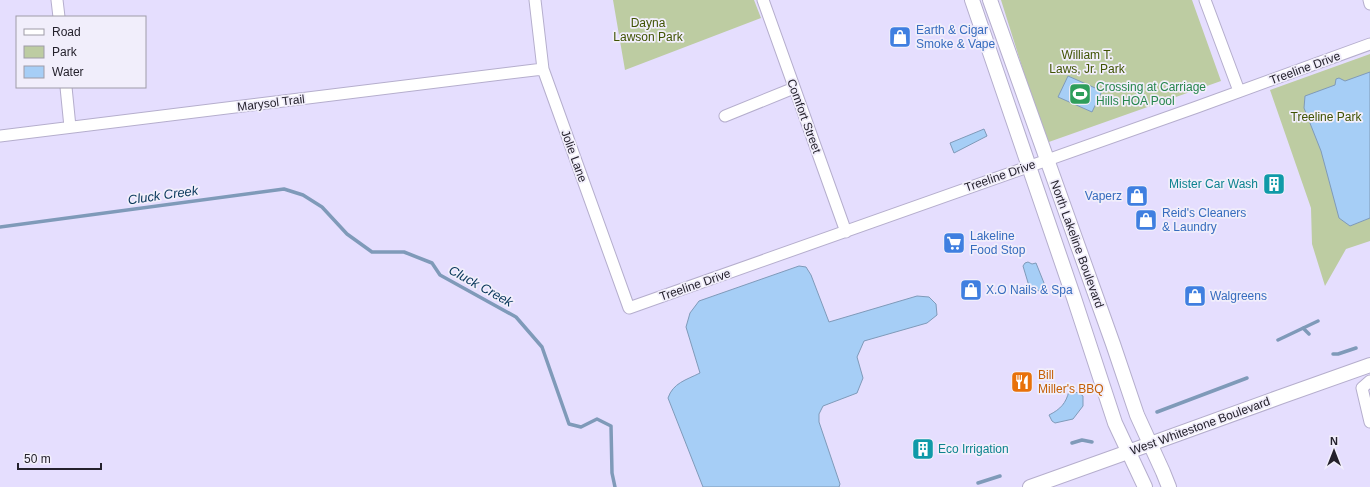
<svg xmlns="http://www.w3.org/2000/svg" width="1370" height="487" viewBox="0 0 1370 487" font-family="Helvetica,sans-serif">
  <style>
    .green { fill: #bdcca2 }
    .water { fill: #a6cef6; stroke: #7f9ab9 }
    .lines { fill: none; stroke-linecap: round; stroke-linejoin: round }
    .stream { stroke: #7f9ab9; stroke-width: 3.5 }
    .minor-casing { stroke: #b5aecd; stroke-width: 13 }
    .major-casing { stroke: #b5aecd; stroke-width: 16 }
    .minor { stroke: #fff; stroke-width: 11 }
    .major { stroke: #fff; stroke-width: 14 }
    .labels { text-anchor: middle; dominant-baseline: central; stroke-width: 3.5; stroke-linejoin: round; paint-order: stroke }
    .park-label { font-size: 12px; fill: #405303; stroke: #f1eefb }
    .shop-label { font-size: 12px; fill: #366cbe; stroke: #f1eefb; text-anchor: start }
    .street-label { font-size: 12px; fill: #24212c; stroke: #f1eefb }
    .leisure-label { font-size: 12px; fill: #27864d; stroke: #f1eefb; text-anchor: start }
    .culture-label { font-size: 12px; fill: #0d838f; stroke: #f1eefb; text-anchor: end }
    .food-label { font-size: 12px; fill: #c56008; stroke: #f1eefb; text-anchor: start }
    .water-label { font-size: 13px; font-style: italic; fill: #063559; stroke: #f1eefb }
  </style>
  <rect width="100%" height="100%" fill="#e5defe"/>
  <path class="green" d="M613,0H754L761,18L625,70Z
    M1001,0H1192L1221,81L1046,143Z
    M1370,54V241L1346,249L1325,286L1312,244L1311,208L1270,90Z"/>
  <path class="water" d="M1370,72V218L1350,226L1339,218L1321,151L1304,108L1305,96L1335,85L1336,79L1339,78L1345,81Z
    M1068,76L1102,91L1092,112L1058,97Z
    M984,129L987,136L954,153L950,143Z
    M1028,262L1032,264L1036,263L1044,283L1043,287L1038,291L1035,287H1032L1029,286L1023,266L1025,263Z
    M799,266L806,267L811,275L829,322L917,296L929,297L936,304L937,315L927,323L864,341L857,357L863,378L857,393L823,406L819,414V422L840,484L839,487H703L668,398C673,383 686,380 700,373L686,327L690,313L699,301Z
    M1069,391L1079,393L1083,396V406L1073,419L1055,423L1052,421L1049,415C1061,409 1066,403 1069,391Z"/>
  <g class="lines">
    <path class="stream" d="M0,227L284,189L303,195L322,207L347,234L372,252H404L432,263L440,275L516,317L542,347L569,424L581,427L597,419L611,426L612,473L615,487
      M1303,328L1309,334
      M1278,340L1318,321
      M1333,354H1338L1356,348
      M1157,412L1247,378
      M1072,443L1082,440L1092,442
      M978,483L1000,476"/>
    <g class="minor-casing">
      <path id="minor" d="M57,0L59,17
        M535,0L543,69L629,308L1197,107L1370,44
        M763,0L846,232
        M1205,0L1239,91
        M1369,0L1370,4
        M66,87L70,127
        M725,116L794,88
        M0,136L543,69
        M1370,381L1362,388L1370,422"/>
    </g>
    <g class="major-casing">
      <path id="major" d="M972,0L1074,298L1115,423L1145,487
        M990,0L1113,344L1137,415L1163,472L1169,487
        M1030,487L1128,452L1280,397L1370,365"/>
    </g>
    <use href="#minor" class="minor"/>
    <use href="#major" class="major"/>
  </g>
  <defs>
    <g id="shop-square" transform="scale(1.15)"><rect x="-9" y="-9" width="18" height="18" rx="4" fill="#3f7fe0" stroke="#f1eefb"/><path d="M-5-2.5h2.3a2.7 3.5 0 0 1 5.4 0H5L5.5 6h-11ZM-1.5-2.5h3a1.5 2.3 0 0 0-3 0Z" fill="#fff"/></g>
    <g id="stadium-square" transform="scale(1.15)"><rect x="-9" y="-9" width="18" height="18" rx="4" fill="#2e9e5b" stroke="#f1eefb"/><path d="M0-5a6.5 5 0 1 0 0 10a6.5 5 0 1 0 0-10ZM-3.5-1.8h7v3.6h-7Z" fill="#fff"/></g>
    <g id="building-square" transform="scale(1.15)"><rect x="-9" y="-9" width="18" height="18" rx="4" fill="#0f9aa8" stroke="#f1eefb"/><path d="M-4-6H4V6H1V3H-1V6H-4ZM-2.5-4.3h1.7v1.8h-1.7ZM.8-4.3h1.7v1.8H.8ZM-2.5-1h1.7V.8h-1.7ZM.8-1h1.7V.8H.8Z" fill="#fff"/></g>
    <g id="supermarket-square" transform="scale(1.15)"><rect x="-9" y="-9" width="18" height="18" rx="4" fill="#3f7fe0" stroke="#f1eefb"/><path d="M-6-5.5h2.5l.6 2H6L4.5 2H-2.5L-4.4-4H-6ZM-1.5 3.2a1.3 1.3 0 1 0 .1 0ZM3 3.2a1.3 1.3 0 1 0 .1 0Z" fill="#fff"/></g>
    <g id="restaurant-square" transform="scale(1.15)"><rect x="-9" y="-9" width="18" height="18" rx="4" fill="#e8710a" stroke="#f1eefb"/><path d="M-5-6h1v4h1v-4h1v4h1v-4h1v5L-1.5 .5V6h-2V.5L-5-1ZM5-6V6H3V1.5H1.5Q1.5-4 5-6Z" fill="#fff"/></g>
  </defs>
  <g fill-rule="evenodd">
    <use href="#shop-square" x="900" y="37"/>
    <use href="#stadium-square" x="1080" y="94"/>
    <use href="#building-square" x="1274" y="184"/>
    <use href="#shop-square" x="1137" y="196"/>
    <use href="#shop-square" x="1146" y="220"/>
    <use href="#supermarket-square" x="954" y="243"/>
    <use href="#shop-square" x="971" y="290"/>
    <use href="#shop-square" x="1195" y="296"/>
    <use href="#restaurant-square" x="1022" y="382"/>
    <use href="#building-square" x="923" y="449"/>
  </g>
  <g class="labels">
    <g class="park-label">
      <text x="648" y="23">Dayna<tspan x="648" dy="14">Lawson Park</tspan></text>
      <text x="1087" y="55">William T.<tspan x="1087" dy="14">Laws, Jr. Park</tspan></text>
      <text x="1326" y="117">Treeline Park</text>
    </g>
    <g class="shop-label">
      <text x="916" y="30">Earth &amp; Cigar<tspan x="916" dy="14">Smoke &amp; Vape</tspan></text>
      <text x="1122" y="196" text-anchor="end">Vaperz</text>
      <text x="1162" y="213">Reid's Cleaners<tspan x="1162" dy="14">&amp; Laundry</tspan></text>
      <text x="970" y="236">Lakeline<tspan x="970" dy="14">Food Stop</tspan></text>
      <text x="986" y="290">X.O Nails &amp; Spa</text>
      <text x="1210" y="296">Walgreens</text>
    </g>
    <g class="street-label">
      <text transform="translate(1305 68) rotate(-20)">Treeline Drive</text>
      <text transform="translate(271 103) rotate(-7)">Marysol Trail</text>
      <text transform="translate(804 116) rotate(70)">Comfort Street</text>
      <text transform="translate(574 156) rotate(70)">Jolie Lane</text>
      <text transform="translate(1000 176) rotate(-19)">Treeline Drive</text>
      <text transform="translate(1077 244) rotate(70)">North Lakeline Boulevard</text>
      <text transform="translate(695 285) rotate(-19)">Treeline Drive</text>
      <text transform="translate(1200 426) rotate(-20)">West Whitestone Boulevard</text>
    </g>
    <g class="leisure-label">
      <text x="1096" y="87">Crossing at Carriage<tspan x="1096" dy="14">Hills HOA Pool</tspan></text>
    </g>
    <g class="culture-label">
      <text x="1258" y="184">Mister Car Wash</text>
      <text x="938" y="449" text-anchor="start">Eco Irrigation</text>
    </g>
    <g class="food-label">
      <text x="1038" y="375">Bill<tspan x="1038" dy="14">Miller's BBQ</tspan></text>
    </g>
    <g class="water-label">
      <text transform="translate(163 195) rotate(-8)">Cluck Creek</text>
      <text transform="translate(481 286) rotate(29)">Cluck Creek</text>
    </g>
  </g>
  <rect x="16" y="16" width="130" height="72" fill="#f1eefb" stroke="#9f9ca8"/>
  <rect x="24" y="29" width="20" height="6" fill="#ffffff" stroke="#9f9ca8"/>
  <text x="52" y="36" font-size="12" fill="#24212c">Road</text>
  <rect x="24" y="46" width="20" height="12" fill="#bdcca2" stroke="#9f9ca8"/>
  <text x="52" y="56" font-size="12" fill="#24212c">Park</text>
  <rect x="24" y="66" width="20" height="12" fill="#a6cef6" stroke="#9f9ca8"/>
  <text x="52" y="76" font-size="12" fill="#24212c">Water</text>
  <g transform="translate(1334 451)" stroke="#f1eefb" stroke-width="3" paint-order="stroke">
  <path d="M0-3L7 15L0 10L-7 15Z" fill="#24212c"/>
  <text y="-6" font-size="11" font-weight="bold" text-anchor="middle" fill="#24212c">N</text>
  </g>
  <path d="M18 463v6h83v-6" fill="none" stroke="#24212c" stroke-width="2"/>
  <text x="24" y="463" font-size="12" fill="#24212c" stroke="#f1eefb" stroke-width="3" paint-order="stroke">50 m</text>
</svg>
